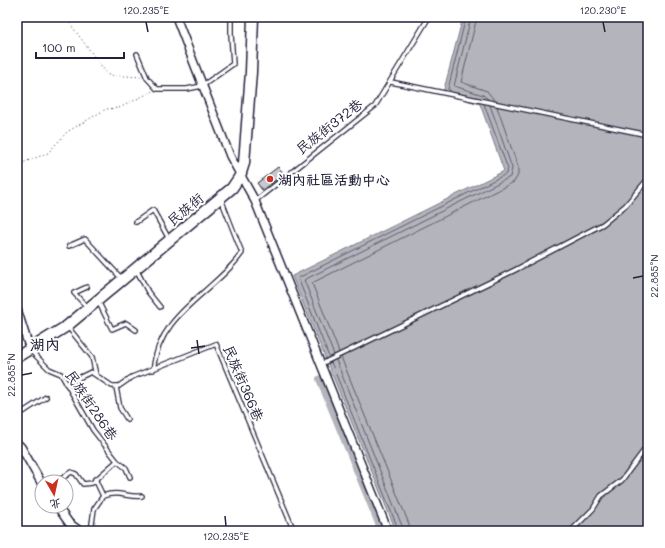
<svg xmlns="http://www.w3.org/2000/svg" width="665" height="548" viewBox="0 0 665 548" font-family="Mali,'LXGW WenKai TC',sans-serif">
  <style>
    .water { fill: #b4b4bc; stroke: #7a7a88 }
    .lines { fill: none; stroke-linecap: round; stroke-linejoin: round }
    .shore { stroke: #5c5c6f; stroke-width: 1 }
    .canal { stroke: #b4b4bc; stroke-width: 6 }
    .building { fill: #c8c8cf; stroke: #22223b; filter: url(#shadow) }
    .lane-casing { stroke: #22223b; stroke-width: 6 }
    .street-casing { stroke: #22223b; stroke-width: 10 }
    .secondary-casing { stroke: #22223b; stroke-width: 13 }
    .path { stroke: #22223b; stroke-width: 1; stroke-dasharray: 1 3; stroke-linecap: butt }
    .lane { stroke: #fff; stroke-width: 3.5 }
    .street { stroke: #fff; stroke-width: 7 }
    .secondary { stroke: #fff; stroke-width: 10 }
    .ticks { fill: none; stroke: #22223b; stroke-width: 1.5 }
    .poi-dot { fill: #c8321e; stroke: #fff; stroke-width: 1.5 }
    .labels { text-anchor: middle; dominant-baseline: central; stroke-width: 4; stroke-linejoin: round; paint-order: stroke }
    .street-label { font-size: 14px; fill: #22223b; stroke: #fff }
    .poi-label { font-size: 14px; font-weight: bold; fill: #22223b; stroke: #fff; text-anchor: start }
    .neighbourhood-label { font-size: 15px; font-weight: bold; fill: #22223b; stroke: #fff }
    .neatline { fill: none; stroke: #22223b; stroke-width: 1.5 }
    .ticks-label { font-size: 10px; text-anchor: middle; fill: #22223b }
  </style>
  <defs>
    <filter id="shadow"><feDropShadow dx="2.5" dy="2.5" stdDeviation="0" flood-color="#0004"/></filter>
  </defs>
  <rect width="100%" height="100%" fill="#fff"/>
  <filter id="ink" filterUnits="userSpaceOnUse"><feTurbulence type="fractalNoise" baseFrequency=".025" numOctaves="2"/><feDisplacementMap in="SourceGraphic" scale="8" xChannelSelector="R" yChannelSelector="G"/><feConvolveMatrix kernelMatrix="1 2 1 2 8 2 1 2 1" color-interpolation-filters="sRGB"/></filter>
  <g filter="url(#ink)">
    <path class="water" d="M463,17H648V531H396L292,276L504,171L480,104L443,93Z"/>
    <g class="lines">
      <path class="shore" d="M471,17L454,86L483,95L488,99
        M477,17L461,82L487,91L495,101
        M451,91L448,89L466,17
        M339,352L312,283L514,182L518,175V167L497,107
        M334,355L304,280L510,177L512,168L490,105
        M329,357L298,278L506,174L508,169L484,104
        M341,357L409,524L410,531
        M336,360L404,531
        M331,362L399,531"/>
      <path class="canal" d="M337,370L319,379L381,531"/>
    </g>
    <path class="building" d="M278,167L284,174L262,190L257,183Z"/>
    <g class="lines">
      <g class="lane-casing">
        <path id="lane" d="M137,54L147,78L157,89H187L202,86L233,64L231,34V17
          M391,82L648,135
          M255,201L375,106L429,17
          M136,222L153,210L169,239
          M69,246L85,239L121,278
          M136,269L148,292L160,307
          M87,287L74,293L88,308
          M98,301L112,329L126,323L136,330
          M68,327L92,357L96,375
          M31,351L49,369L61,374L93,430L117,461L126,468L130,477
          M321,364L515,270L603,224L626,205L648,179
          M153,370C159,312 212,295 242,253L221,199
          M66,384L91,372L112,386H119L132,377L216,344L294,531
          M116,387L120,408L127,419
          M17,416L46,397
          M95,479L103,496
          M57,482L71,472L76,474L83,484L92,483L117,461
          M91,531L94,509L103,496C119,490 127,498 142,496
          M571,531L593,509L601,496L622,480L648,445"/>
      </g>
      <g class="street-casing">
        <path id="street" d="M176,17L230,156L255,201L388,531
          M17,309L30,350
          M17,443L21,447L42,484
          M57,506L69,523L80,531"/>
      </g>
      <g class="secondary-casing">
        <path id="secondary" d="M17,357L67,326L232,188L240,176L244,163L251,72L253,17"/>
      </g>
      <path class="path" d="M65,17L108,75L142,77
        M17,165L48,153L67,132L106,109L119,108L153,91"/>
      <use href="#lane" class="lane"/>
      <use href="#street" class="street"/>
      <use href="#secondary" class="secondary"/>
    </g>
  </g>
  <path class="ticks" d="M146,22L148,32M603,22L605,32M633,278L643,276M197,340L199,354M191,348L205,346M22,375L32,373M225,516L226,526"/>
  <circle class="poi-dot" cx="270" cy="179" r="4"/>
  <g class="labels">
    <g class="street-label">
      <text transform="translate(329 126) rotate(-38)">民族街372巷</text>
      <text transform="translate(185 209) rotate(-40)">民族街</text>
      <text transform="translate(244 383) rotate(67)">民族街366巷</text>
      <text transform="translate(92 405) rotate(56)">民族街286巷</text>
    </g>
    <g class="poi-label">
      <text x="278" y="179">湖內社區活動中心</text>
    </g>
    <g class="neighbourhood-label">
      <text x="45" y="344">湖內</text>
    </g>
  </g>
  <rect width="665" height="548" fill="none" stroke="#fff" stroke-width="44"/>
  <g transform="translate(54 494) rotate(171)"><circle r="19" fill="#ffffff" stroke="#a7a7b1"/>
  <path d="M0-3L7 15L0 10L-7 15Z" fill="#c8321e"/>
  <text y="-6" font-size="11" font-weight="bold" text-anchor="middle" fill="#22223b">北</text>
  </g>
  <path d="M36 52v6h88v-6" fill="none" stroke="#22223b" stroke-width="2"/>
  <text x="42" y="52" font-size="12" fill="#22223b" stroke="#ffffff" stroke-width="3" paint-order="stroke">100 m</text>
  <rect x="22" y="22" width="621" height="504" class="neatline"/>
  <g class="ticks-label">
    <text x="146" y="14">120.235°E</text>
    <text x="603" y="14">120.230°E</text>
    <text transform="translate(654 276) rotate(-90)" y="4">22.885°N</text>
    <text transform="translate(11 375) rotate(-90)" y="4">22.885°N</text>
    <text x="226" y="540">120.235°E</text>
  </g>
</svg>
